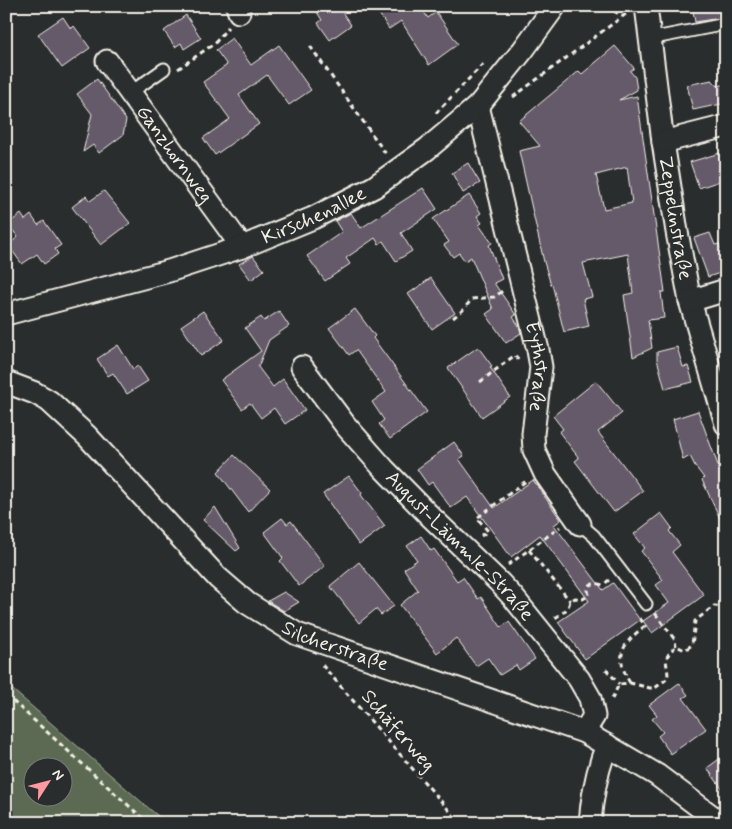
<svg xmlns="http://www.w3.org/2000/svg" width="732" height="829" viewBox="0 0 732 829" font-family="Mynerve,sans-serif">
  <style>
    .green { fill: #5c6b53; stroke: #a8ae9e; fill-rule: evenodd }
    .building { fill: #655a6a; stroke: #f4f1e8; fill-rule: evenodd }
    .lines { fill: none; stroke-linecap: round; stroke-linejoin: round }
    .service-casing { stroke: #f4f1e8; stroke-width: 15 }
    .minor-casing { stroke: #f4f1e8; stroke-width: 25 }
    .path { stroke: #f4f1e8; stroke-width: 3; stroke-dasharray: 5 4; stroke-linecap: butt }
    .service { stroke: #2a2d2e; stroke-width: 11 }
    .minor { stroke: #2a2d2e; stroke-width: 21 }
    .labels { text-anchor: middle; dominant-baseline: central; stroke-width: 5; stroke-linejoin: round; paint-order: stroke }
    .street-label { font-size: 20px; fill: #f4f1e8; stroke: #2a2d2e }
  </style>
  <rect width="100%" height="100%" fill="#2a2d2e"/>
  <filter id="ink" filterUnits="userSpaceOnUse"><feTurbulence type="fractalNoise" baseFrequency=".02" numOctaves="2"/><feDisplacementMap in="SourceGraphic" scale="10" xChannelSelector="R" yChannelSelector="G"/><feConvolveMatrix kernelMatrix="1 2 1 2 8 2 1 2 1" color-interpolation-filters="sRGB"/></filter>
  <g filter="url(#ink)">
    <path class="green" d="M6,684L152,811L167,823H6ZM32,766H62V796H32Z"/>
    <path class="building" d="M313,6H338L351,25L330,40L318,23L322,20Z
      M374,6H423L421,8L428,18L436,12L458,44L429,65L401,21L389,29Z
      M692,6H726V17L695,22Z
      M186,15L201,38L184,49L181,43L175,47L164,31Z
      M63,17L71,29L74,26L90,48L62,68L38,34Z
      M232,38L251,65L279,45L311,90L289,105L267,75L239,95L259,124L215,155L203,138L230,119L203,82L227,65L216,50Z
      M615,46L634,68L630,71L635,77L637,90L619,100L637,96L665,292H661L664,318L648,320L652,348L633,357L624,295L633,293L628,254L583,263L592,297L583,299L589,326L564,332L552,284L551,285L544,262L519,151L540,146L519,121L579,71L582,74ZM627,167L632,203L604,209L596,175Z
      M97,79L126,120L123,135L99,153L93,145L83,152L92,114L77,94Z
      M712,80L718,86L726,84V103L693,110L687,85Z
      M720,153L726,169V179L699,188L690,162Z
      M468,163L480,183L463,193L452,173Z
      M423,188L437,209L401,233L412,251L396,261L383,241L379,244L375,238L346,258L350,264L325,281L307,256L342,232L335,221L351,213L361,228Z
      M104,191L130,223L101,245L72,207L86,196L90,201Z
      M469,195L481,213L477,216L482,223L479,225L492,243L489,245L502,279L494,283L516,315L513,317L519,326L521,333L506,343L486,314L493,309L471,257L465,261L459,253L453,257L444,245L449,242L433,219Z
      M21,214L25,220L31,215L38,225L44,221L61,245L55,249L58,254L44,264L37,254L22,264L8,245L18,237L8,224Z
      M710,233L715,245L719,244L726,263V271L708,277L694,238Z
      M253,256L264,270L251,280L239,264Z
      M431,278L455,313L432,329L408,294Z
      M355,309L375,336L373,338L427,412L390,439L379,424L384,420L372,402L386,392L356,350L349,355L329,328Z
      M203,311L224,340L201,356L181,326Z
      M279,311L289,326L269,340L258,367L273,387L283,379L305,410L285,424L274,408L261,418L250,403L242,409L221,380L261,351L245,328L261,317L264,321Z
      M118,345L133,369L138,366L148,381L127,394L113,373L108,376L97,359Z
      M478,347L492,366L490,367L510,397L482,417L448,368Z
      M677,347L683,367L688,366L693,382L665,389L657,359V352Z
      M596,381L622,413L598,432L643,491L614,512L575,461L579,458L559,432L563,429L553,416Z
      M698,411L722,476L726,474V531L702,480L704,478L695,466L690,456L683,460L673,419Z
      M454,442L464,456L459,459L494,508L533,480L561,520L554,525L603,590L613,583L640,620L585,659L558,622L589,601L540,535L511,557L467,497L451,508L432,482L428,485L417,469Z
      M234,455L270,489L248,512L218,472Z
      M349,476L362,493L361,495L385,526L359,545L323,494Z
      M215,507L240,548L236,551L203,520Z
      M661,513L672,528L669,531L680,545L672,552L704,595L652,633L643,621L669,603L656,585L663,580L641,551L645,548L634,534Z
      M282,518L287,524L291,521L325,566L299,586L280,561L283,558L264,532Z
      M421,536L431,551L434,549L457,581L463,577L478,599L481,597L501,627L509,622L535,659L519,670L516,665L500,675L488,658L476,666L456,638L437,653L400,605L418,590L404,569L417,560L407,546Z
      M359,562L394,606L381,615L376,609L359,623L330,586Z
      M284,592L299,602L284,611L268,601Z
      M679,683L688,695L683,698L706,729L671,754L658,736L663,732L652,719L657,715L649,705Z
      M726,754V794L707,768Z"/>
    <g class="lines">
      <g class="service-casing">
        <path id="service" d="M649,39L726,24
          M130,93L164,69
          M580,524L594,536L646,604"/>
      </g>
      <g class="minor-casing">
        <g id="minor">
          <path d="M237,6L239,12"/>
          <path id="s1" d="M646,6L663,142L677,232L690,301L726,424"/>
          <path id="s2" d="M107,61L242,247"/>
          <path id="s3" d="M478,106L538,350L541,367L533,434L534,450L545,474L580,524"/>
          <path d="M663,142L726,126"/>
          <path d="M690,301L726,290"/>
          <path id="s4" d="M6,314L169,271L242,247L313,218L374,187L427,149L478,106L523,50L555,6"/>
          <path id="s5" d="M302,367L346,426L384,469L431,517L499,582L513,597L579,679L590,698L594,716L584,732"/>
          <path id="s6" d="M6,382L35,393L49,401L87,436L218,578L247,603L297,634L584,732L657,775L721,823"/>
          <path d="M590,823C592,796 597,770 607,745"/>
        </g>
      </g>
      <path class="path" d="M606,6L622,16
        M310,46L386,154
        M178,69L215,43L228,27
        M513,97L626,14
        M436,113L485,62
        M453,318L463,310L472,299L494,297L504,290
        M480,382L515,355L519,361
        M481,536L488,531L477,518L526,481
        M529,550L570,601
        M508,565L560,527
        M655,613L675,640L676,646
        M555,618C563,613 568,610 570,601L575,598L583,599L589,595L588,590L590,585L596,583L603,585L609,580
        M322,665L460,823
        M606,669L619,684
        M630,683C614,655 622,644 645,626L639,617
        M6,695L148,823
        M612,699L619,684L630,683L650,688H655L668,678C668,661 661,660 676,646L685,650L692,645L695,621L714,606L726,607"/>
      <use href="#service" class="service"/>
      <use href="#minor" class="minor"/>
    </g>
  </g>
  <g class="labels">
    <g class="street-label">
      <text stroke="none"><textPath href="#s2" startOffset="115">Ganzhornweg</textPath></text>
      <text stroke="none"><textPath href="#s4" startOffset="324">Kirschenallee</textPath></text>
      <text stroke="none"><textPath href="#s1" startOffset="214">Zeppelinstraße</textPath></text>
      <text stroke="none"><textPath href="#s3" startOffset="268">Eythstraße</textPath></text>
      <text stroke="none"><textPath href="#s5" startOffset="239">August-Lämmle-Straße</textPath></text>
      <text stroke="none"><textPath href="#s6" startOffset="429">Silcherstraße</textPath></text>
      <text transform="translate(398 731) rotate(49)">Schäferweg</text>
    </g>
  </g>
  <rect width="732" height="829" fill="none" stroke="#2a2d2e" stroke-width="25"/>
  <rect x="12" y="12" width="707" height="804" fill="none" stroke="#f4f1e8" stroke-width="2" filter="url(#ink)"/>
  <g transform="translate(48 782) rotate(54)"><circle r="24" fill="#2a2d2e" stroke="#7b7b78"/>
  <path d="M0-4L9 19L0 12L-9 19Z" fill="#ff9aa2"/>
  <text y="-8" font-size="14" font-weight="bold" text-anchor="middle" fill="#f4f1e8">N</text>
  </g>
</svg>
